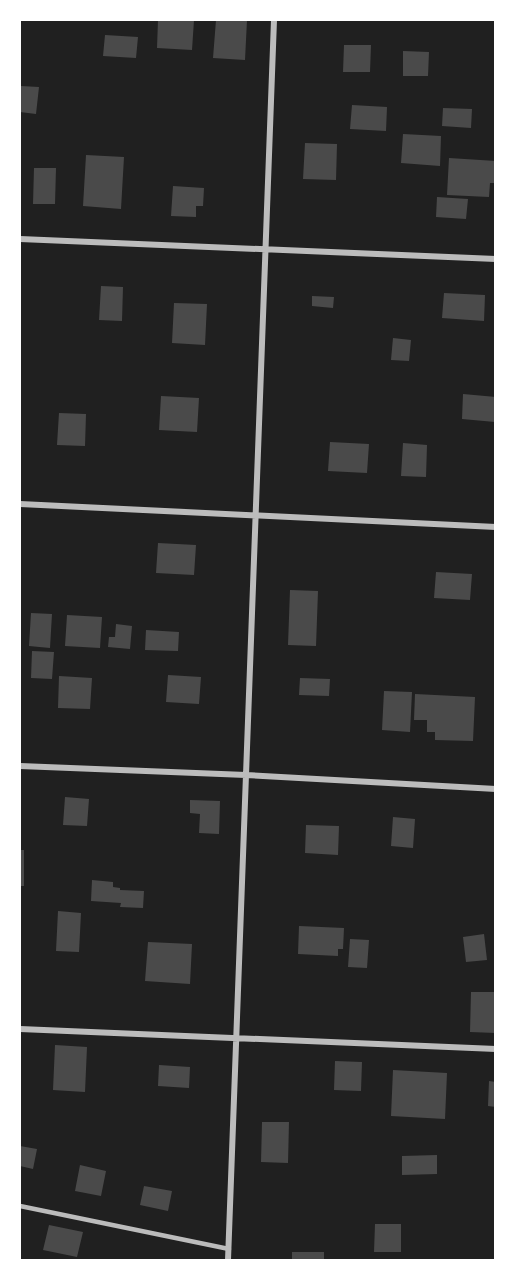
<svg xmlns="http://www.w3.org/2000/svg" width="515" height="1280" viewBox="0 0 515 1280" font-family="Mulish,sans-serif">
  <style>
    .green { fill: #202020 }
    .building { fill: #4a4a4a }
    .lines { fill: none; stroke-linecap: round; stroke-linejoin: round }
    .service { stroke: #bcbcbc; stroke-width: 4.5 }
    .minor { stroke: #bcbcbc; stroke-width: 6 }
  </style>
  <rect width="100%" height="100%" fill="#111"/>
  <path class="green" d="M20,20H495V1260H20Z"/>
  <path class="building" d="M158,20H194L192,50L157,48Z
    M216,20H247L245,60L213,58Z
    M105,35L138,37L136,58L103,56Z
    M344,45H371L370,72H343Z
    M403,51L429,52L428,76H403Z
    M21,86L39,87L36,114L20,112Z
    M352,105L387,107L386,131L350,129Z
    M443,108L472,109L471,128L442,126Z
    M403,134L441,136L440,166L401,163Z
    M305,143L337,144L336,180L303,179Z
    M86,155L124,157L121,209L83,206Z
    M449,158L496,161V183H490L489,197L447,195Z
    M34,168H56L55,204H33Z
    M173,186L204,188L203,206H196V217L171,216Z
    M437,197L468,199L466,219L436,217Z
    M101,286L123,287L122,321L99,320Z
    M444,293L485,295L484,321L442,318Z
    M312,296L334,297L333,308L312,306Z
    M174,303L207,304L205,345L172,343Z
    M393,338L411,340L409,361L391,360Z
    M463,394L496,397L495,422L462,419Z
    M161,396L199,398L197,432L159,430Z
    M59,413L86,414L85,446L57,445Z
    M330,442L369,444L367,473L328,471Z
    M403,443L427,445L426,477L401,476Z
    M158,543L196,545L194,575L156,573Z
    M436,572L472,574L470,600L434,598Z
    M290,590L318,591L316,646L288,645Z
    M31,613L52,614L50,648L29,646Z
    M67,615L102,617L100,648L65,646Z
    M116,624L132,626L130,649L108,647L109,637H115Z
    M146,630L179,632L178,651L145,650Z
    M32,651L54,652L52,679L31,678Z
    M168,675L201,677L199,704L166,702Z
    M59,676L92,678L90,709L58,708Z
    M300,678L330,679L329,696L299,695Z
    M384,691L412,692L410,732L382,730Z
    M415,694L475,697L473,741L435,740V732H427V720H414Z
    M65,797L89,799L87,826L63,825Z
    M190,800L220,801L219,834L199,833L200,814L190,813Z
    M393,817L415,819L413,848L391,846Z
    M306,825L339,826L338,855L305,853Z
    M20,850H24V886H20Z
    M92,880L113,882V887L120,888V890L144,891L143,908L120,907L121,903L91,901Z
    M58,911L81,913L79,952L56,951Z
    M299,926L344,928L343,949H338V956L298,954Z
    M484,934L487,960L466,962L463,937Z
    M350,939L369,940L367,968L348,967Z
    M148,942L192,944L190,984L145,981Z
    M471,992H496V1033L470,1032Z
    M55,1045L87,1047L85,1092L53,1090Z
    M335,1061L362,1062L361,1091L334,1090Z
    M159,1065L190,1067L189,1088L158,1086Z
    M393,1070L447,1073L445,1119L391,1116Z
    M489,1081L496,1082V1107L488,1106Z
    M262,1122H289L288,1163L261,1162Z
    M20,1146L37,1149L33,1169L20,1166Z
    M437,1155V1174L402,1175V1156Z
    M80,1165L106,1171L101,1196L75,1191Z
    M144,1186L172,1191L168,1211L140,1205Z
    M375,1224H401V1252H374Z
    M49,1225L83,1232L77,1257L43,1250Z
    M292,1252H324V1260H292Z"/>
  <g class="lines">
    <path class="service" d="M20,1206L229,1249"/>
    <path class="minor" d="M20,239L496,259
      M20,504L496,527
      M20,766L246,775L496,789
      M20,1029L496,1049
      M228,1260L274,20"/>
  </g>
  <rect width="515" height="1280" fill="none" stroke="#ffffff" stroke-width="42"/>
</svg>
